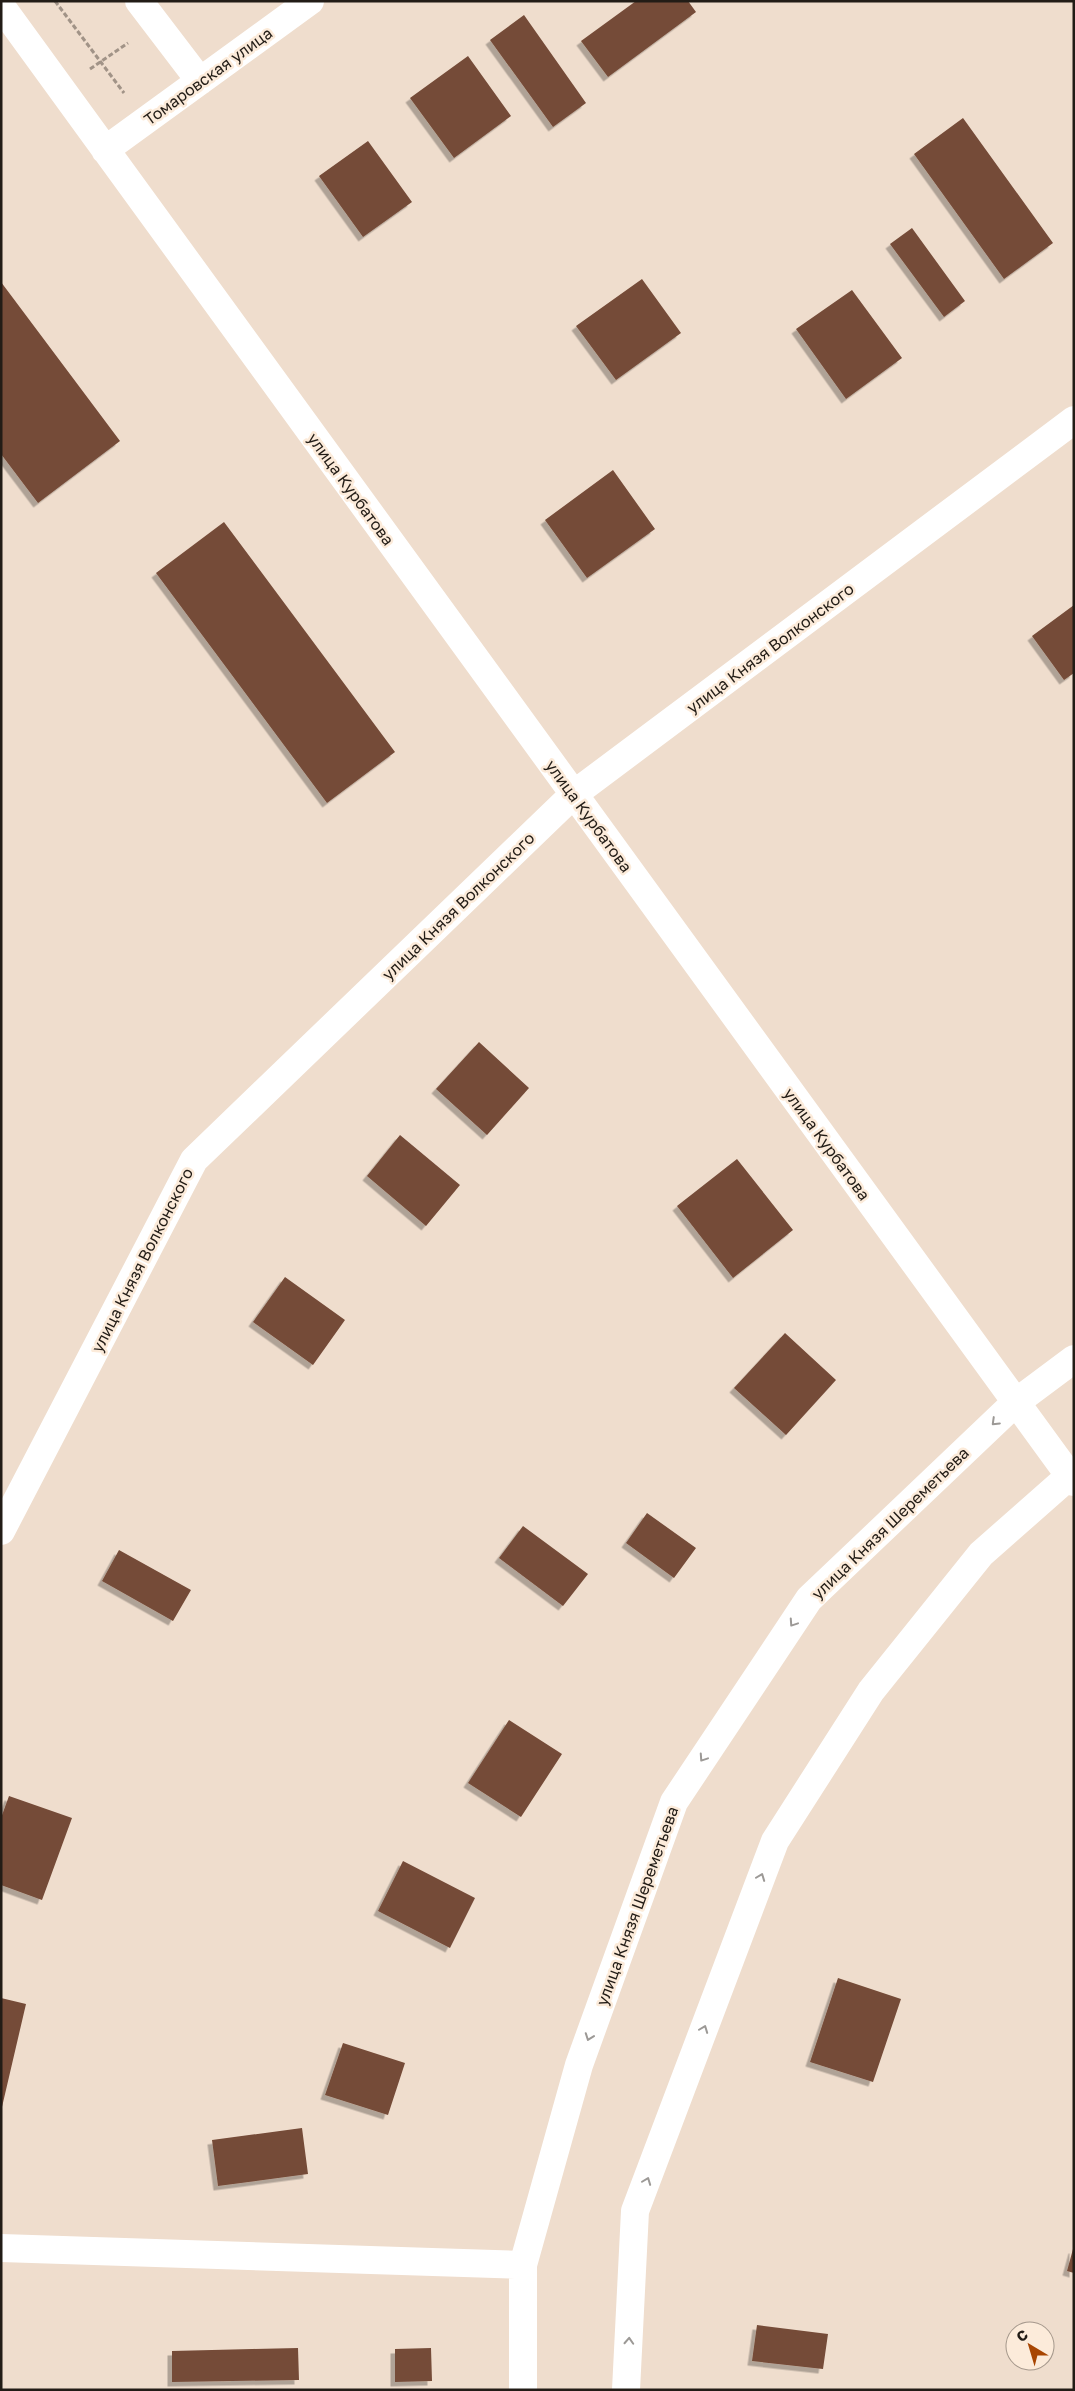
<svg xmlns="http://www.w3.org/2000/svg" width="1075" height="2391" viewBox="0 0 1075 2391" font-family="'Golos Text',sans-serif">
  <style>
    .building { fill: #754b38; filter: url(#shadow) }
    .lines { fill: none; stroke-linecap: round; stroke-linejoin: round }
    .path { stroke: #a19387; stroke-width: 3; stroke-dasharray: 5 2.5; stroke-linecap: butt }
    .minor { stroke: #fff; stroke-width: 28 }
    .oneway { stroke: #9c9996 }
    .labels { text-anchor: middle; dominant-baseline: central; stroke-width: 5; stroke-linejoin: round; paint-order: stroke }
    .street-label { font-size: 16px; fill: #221c16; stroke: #fcebda }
  </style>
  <defs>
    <filter id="shadow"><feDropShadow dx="-4.5" dy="4.5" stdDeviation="0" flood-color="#0004"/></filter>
  </defs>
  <rect width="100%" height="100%" fill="#efddcd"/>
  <path class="building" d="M636,1H688L696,12L608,77L581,41Z
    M524,15L586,103L553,127L490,40Z
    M468,56L511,116L454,158L410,98Z
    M963,118L1053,243L1004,279L914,154Z
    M368,141L412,202L363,237L319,176Z
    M912,228L965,301L944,317L890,244Z
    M642,279L681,333L616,380L576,326Z
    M1,282L120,441L38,503L1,454Z
    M852,290L902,358L846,399L796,329Z
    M613,470L655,529L587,578L545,520Z
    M224,522L395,752L327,803L156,573Z
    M1074,605V673L1064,680L1032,636Z
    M479,1042L529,1088L487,1135L436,1089Z
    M400,1135L460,1185L426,1226L367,1176Z
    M737,1159L793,1230L733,1278L677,1206Z
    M285,1277L345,1320L313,1365L253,1322Z
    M785,1333L836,1380L786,1435L734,1388Z
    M647,1513L696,1548L674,1578L626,1543Z
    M523,1526L588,1574L563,1606L499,1558Z
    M119,1550L191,1590L173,1621L102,1581Z
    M509,1720L562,1754L521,1817L468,1783Z
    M9,1796L72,1818L42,1900L1,1885V1818Z
    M403,1861L475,1898L450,1948L378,1911Z
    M838,1978L901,1999L873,2082L810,2062Z
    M1,1998L26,2004L2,2107H1Z
    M343,2043L405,2063L388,2115L325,2095Z
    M302,2128L308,2174L218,2186L212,2140Z
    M1073,2249H1074V2273L1067,2271Z
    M757,2325L828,2334L823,2369L752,2361Z
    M298,2348L299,2380L172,2382V2351Z
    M431,2348L432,2381L395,2382V2349Z"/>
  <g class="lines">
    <path class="path" d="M55,1L124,93
      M90,69L128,43"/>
    <path class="minor" d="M139,1L200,81
      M1,6L1074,1482
      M105,150L310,1
      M1,1531L194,1160L574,794L1074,420
      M1,2248L523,2265
      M523,2390V2265L579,2065L674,1802L809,1599L1015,1403L1074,1359
      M626,2390L635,2211L775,1841L871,1691L981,1554L1074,1472"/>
  </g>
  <defs><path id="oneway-chevron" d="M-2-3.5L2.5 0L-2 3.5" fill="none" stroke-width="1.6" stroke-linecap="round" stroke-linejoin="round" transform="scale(1.25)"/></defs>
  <g class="oneway">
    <use href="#oneway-chevron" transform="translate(995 1422) rotate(136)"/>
    <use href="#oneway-chevron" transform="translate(793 1623) rotate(124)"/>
    <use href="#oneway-chevron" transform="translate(703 1758) rotate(124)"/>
    <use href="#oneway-chevron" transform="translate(761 1877) rotate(-69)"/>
    <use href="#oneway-chevron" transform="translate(704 2029) rotate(-69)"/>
    <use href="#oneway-chevron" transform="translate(589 2037) rotate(110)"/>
    <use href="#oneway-chevron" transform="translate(647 2181) rotate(-69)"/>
    <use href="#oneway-chevron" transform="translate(629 2341) rotate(-87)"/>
  </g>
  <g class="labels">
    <g class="street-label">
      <text transform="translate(208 76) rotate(-36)">Томаровская улица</text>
      <text transform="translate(351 489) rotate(54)">улица Курбатова</text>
      <text transform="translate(770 648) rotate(-37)">улица Князя Волконского</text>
      <text transform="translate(589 816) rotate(54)">улица Курбатова</text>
      <text transform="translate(458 906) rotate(-44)">улица Князя Волконского</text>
      <text transform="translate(827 1144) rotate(54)">улица Курбатова</text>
      <text transform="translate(142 1260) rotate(-63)">улица Князя Волконского</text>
      <text transform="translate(890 1523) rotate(-44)">улица Князя Шереметьева</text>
      <text transform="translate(637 1906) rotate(-70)">улица Князя Шереметьева</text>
    </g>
  </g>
  <rect width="1075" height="2391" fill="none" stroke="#221c16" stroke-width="5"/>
  <g transform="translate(1030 2346) rotate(322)"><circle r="24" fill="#fcebda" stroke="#a5988c"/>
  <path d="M0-4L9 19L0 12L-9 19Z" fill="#a84602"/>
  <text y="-8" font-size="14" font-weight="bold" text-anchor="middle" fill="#221c16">С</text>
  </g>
</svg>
